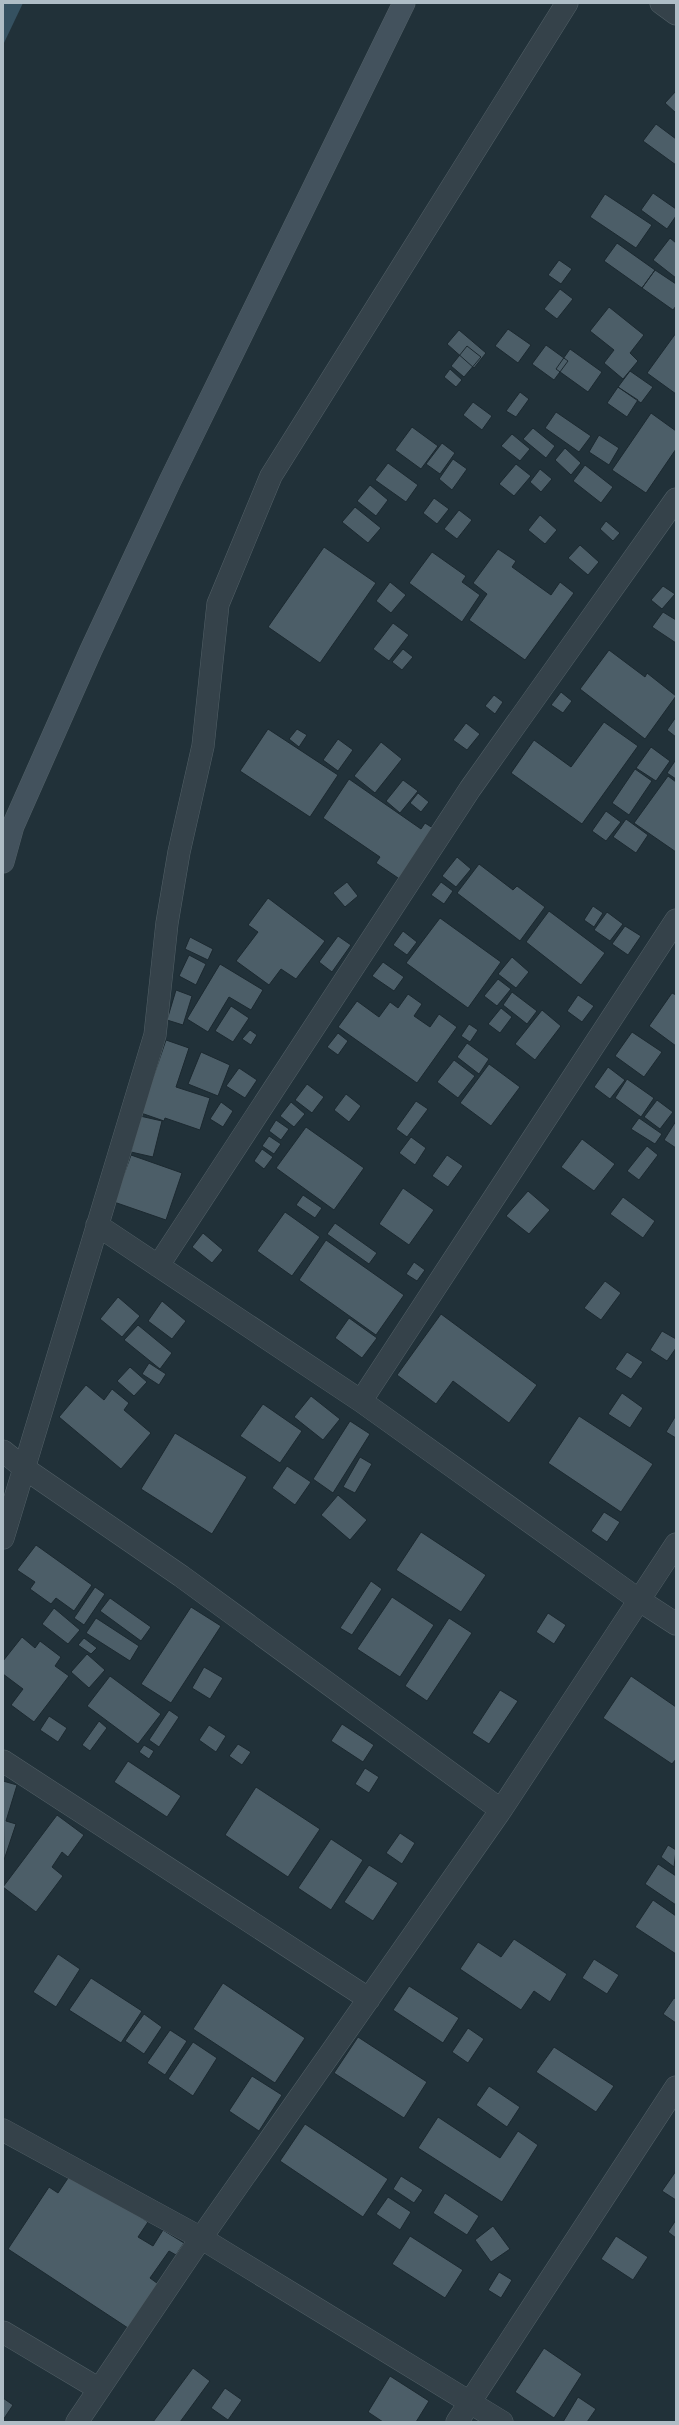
<svg xmlns="http://www.w3.org/2000/svg" width="679" height="2425" viewBox="0 0 679 2425" font-family="Barlow,sans-serif">
  <style>
    .water { fill: #355161 }
    .building { fill: #4c5e68; stroke: #1c2930 }
    .lines { fill: none; stroke-linecap: round; stroke-linejoin: round }
    .minor-casing { stroke: #526067; stroke-width: 23 }
    .secondary-casing { stroke: #526067; stroke-width: 23 }
    .minor { stroke: #35424a; stroke-width: 22 }
    .secondary { stroke: #43525d; stroke-width: 22 }
  </style>
  <rect width="100%" height="100%" fill="#213139"/>
  <path class="water" d="M3,3H23L3,45Z"/>
  <path class="building" d="M676,91V113L665,103Z
    M656,124L676,139V165L643,141Z
    M653,193L676,209V216L667,229L641,210Z
    M605,194L652,225L636,248L590,217Z
    M670,238L676,243V278L653,260Z
    M617,243L655,270L642,288L604,261Z
    M559,260L572,269L561,284L548,275Z
    M655,270L676,284V306L673,310L642,288Z
    M560,289L573,299L557,319L544,309Z
    M609,307L644,335L630,353L638,361L623,379L604,363L614,350L590,331Z
    M508,329L531,345L518,363L495,346Z
    M459,330L486,353L474,368L447,344Z
    M676,333V394L647,373Z
    M546,345L568,361L554,380L532,364Z
    M467,346L481,357L464,377L451,366Z
    M570,349L602,372L588,392L556,369Z
    M450,369L462,380L456,387L444,377Z
    M630,371L653,387L641,403L618,387Z
    M618,387L638,400L627,417L607,403Z
    M520,392L529,399L516,417L506,411Z
    M473,402L492,416L482,430L463,415Z
    M556,412L591,436L579,452L545,428Z
    M651,413L676,431V449L646,493L612,470Z
    M412,427L438,446L421,469L395,450Z
    M533,428L555,446L546,458L523,439Z
    M512,434L530,449L520,461L501,446Z
    M599,435L619,448L609,465L589,452Z
    M442,443L455,453L440,474L426,464Z
    M565,448L581,463L571,475L555,460Z
    M453,459L467,469L452,490L439,479Z
    M388,463L418,485L406,502L375,480Z
    M516,464L531,476L514,496L499,484Z
    M585,465L613,487L601,503L573,481Z
    M540,469L552,479L541,492L530,482Z
    M370,485L388,500L376,516L357,501Z
    M434,498L449,509L437,524L423,513Z
    M355,507L381,528L368,543L342,522Z
    M459,510L472,520L457,539L444,529Z
    M540,515L557,530L545,544L528,530Z
    M606,521L620,533L613,541L600,529Z
    M580,545L599,562L588,575L568,558Z
    M324,547L376,583L320,663L268,627Z
    M498,549L516,561L512,567L551,595L560,582L574,593L525,660L469,620L487,594L473,583Z
    M432,552L466,576L462,582L480,595L462,622L409,583Z
    M390,582L406,595L391,613L376,601Z
    M663,586L675,594L662,609L651,600Z
    M663,612L676,620V643L652,627Z
    M393,623L409,635L389,661L373,649Z
    M403,649L413,657L402,670L392,662Z
    M609,650L645,677L647,673L676,696L645,739L580,689Z
    M561,692L572,701L563,713L551,705Z
    M494,695L503,702L495,714L485,706Z
    M676,717V737L667,730Z
    M604,722L638,746L582,824L511,773L534,740L571,767Z
    M466,723L480,734L467,750L453,740Z
    M268,729L338,775L310,817L240,771Z
    M297,729L307,735L299,747L289,739Z
    M338,739L353,750L338,771L323,760Z
    M381,742L402,759L375,793L354,776Z
    M651,747L670,761L656,781L636,768Z
    M675,761L676,762V779L667,773Z
    M635,769L652,781L629,815L612,803Z
    M668,776L676,782V852L634,823Z
    M349,779L421,829L425,823L436,830L401,880L376,863L380,857L323,818Z
    M403,780L418,791L400,813L386,801Z
    M418,793L429,802L421,812L410,803Z
    M606,811L621,822L606,841L592,831Z
    M626,819L648,835L636,853L613,837Z
    M457,857L471,869L456,887L442,876Z
    M479,864L513,890L517,886L545,907L520,941L457,893Z
    M347,882L358,896L345,907L333,893Z
    M441,882L453,891L444,904L431,895Z
    M268,898L325,941L296,979L281,969L269,985L236,961L258,932L248,925Z
    M593,906L603,913L594,927L584,920Z
    M549,911L605,953L581,985L526,942Z
    M607,912L623,924L610,941L594,930Z
    M440,918L501,962L468,1008L406,963Z
    M625,926L641,936L628,955L612,944Z
    M403,931L417,942L407,955L393,945Z
    M338,936L351,945L332,972L319,962Z
    M190,937L213,949L208,960L185,949Z
    M189,955L206,964L196,985L179,976Z
    M512,957L529,972L516,988L498,974Z
    M383,962L404,977L394,991L372,976Z
    M220,964L263,990L251,1010L229,997L208,1032L187,1019Z
    M498,979L511,989L497,1006L484,996Z
    M176,990L192,996L183,1025L167,1020Z
    M512,992L537,1011L527,1024L503,1005Z
    M672,993L676,995V1046L649,1026Z
    M408,994L422,1004L414,1016L430,1027L439,1014L457,1027L417,1083L338,1027L357,1001L379,1017L390,1002L398,1008Z
    M578,995L594,1006L582,1022L567,1011Z
    M231,1006L249,1018L233,1042L215,1031Z
    M501,1008L512,1017L500,1033L488,1024Z
    M542,1010L561,1026L535,1060L515,1044Z
    M469,1024L478,1030L470,1042L461,1036Z
    M250,1030L257,1035L251,1045L242,1039Z
    M632,1032L662,1052L644,1077L615,1056Z
    M338,1033L348,1041L338,1055L327,1047Z
    M166,1040L189,1048L176,1087L210,1098L200,1130L165,1118L164,1121L141,1113Z
    M467,1043L489,1059L479,1074L457,1057Z
    M201,1052L230,1065L218,1096L188,1084Z
    M454,1060L475,1076L458,1098L437,1082Z
    M489,1064L520,1087L491,1126L460,1103Z
    M608,1067L625,1080L610,1099L594,1087Z
    M239,1068L257,1080L245,1098L226,1086Z
    M627,1079L654,1098L641,1117L615,1098Z
    M307,1084L324,1097L312,1113L295,1100Z
    M346,1094L361,1106L349,1122L334,1110Z
    M657,1100L673,1112L660,1129L644,1117Z
    M416,1101L428,1109L407,1137L396,1129Z
    M221,1102L233,1111L223,1127L210,1119Z
    M291,1102L305,1114L294,1127L280,1116Z
    M140,1116L162,1121L153,1157L131,1152Z
    M639,1118L662,1134L655,1144L631,1129Z
    M276,1120L289,1129L281,1140L269,1131Z
    M676,1121V1148L664,1140Z
    M306,1127L364,1168L334,1210L276,1168Z
    M269,1136L281,1144L274,1154L262,1146Z
    M411,1137L426,1148L415,1165L399,1153Z
    M582,1139L615,1164L594,1191L561,1167Z
    M647,1146L658,1155L639,1180L627,1171Z
    M262,1149L273,1157L264,1169L254,1161Z
    M131,1155L182,1173L166,1220L114,1202Z
    M447,1155L463,1166L448,1187L432,1176Z
    M403,1188L434,1210L409,1245L379,1224Z
    M528,1191L550,1210L529,1234L506,1216Z
    M303,1195L322,1208L315,1218L296,1205Z
    M623,1197L655,1221L643,1238L610,1214Z
    M285,1212L320,1237L292,1276L257,1251Z
    M335,1223L377,1253L369,1264L327,1234Z
    M203,1233L223,1250L212,1263L192,1247Z
    M326,1240L404,1295L376,1335L299,1280Z
    M414,1262L425,1270L417,1281L406,1274Z
    M605,1281L621,1293L601,1320L584,1308Z
    M118,1297L140,1316L122,1337L100,1319Z
    M162,1301L186,1321L172,1339L148,1321Z
    M441,1314L537,1385L509,1423L453,1381L436,1404L397,1375Z
    M349,1318L377,1338L362,1358L335,1338Z
    M138,1325L172,1353L160,1369L124,1340Z
    M662,1331L676,1339V1348L667,1361L650,1350Z
    M627,1352L643,1362L631,1379L615,1369Z
    M149,1363L166,1374L159,1385L142,1374Z
    M130,1367L147,1382L134,1396L117,1381Z
    M86,1385L104,1400L112,1389L129,1403L124,1410L151,1433L121,1469L59,1417Z
    M622,1393L643,1408L630,1428L608,1414Z
    M311,1396L340,1419L323,1440L294,1417Z
    M263,1404L302,1431L280,1463L240,1436Z
    M579,1416L653,1464L621,1512L548,1463Z
    M675,1417L676,1418V1438L666,1432Z
    M350,1421L370,1434L333,1493L313,1479Z
    M175,1433L247,1477L212,1534L141,1489Z
    M360,1457L372,1464L355,1493L343,1487Z
    M287,1466L311,1482L295,1505L272,1488Z
    M338,1495L367,1520L350,1540L321,1515Z
    M604,1512L620,1522L607,1542L591,1531Z
    M421,1532L486,1575L461,1612L396,1570Z
    M36,1545L92,1585L74,1611L56,1598L51,1604L30,1589L35,1582L17,1570Z
    M371,1581L382,1589L352,1635L340,1628Z
    M95,1587L105,1594L84,1625L74,1618Z
    M392,1597L434,1625L400,1677L357,1649Z
    M110,1598L151,1627L141,1641L100,1611Z
    M191,1607L221,1626L171,1703L141,1684Z
    M54,1608L80,1630L68,1644L42,1624Z
    M548,1613L566,1625L554,1644L536,1632Z
    M96,1618L139,1646L130,1661L86,1633Z
    M449,1618L472,1633L427,1701L405,1686Z
    M22,1637L35,1648L40,1641L61,1657L55,1666L69,1676L34,1722L11,1705L23,1689L3,1674V1661Z
    M84,1638L97,1648L91,1654L78,1645Z
    M87,1654L105,1670L89,1688L71,1672Z
    M204,1667L223,1678L210,1699L192,1688Z
    M110,1676L161,1714L138,1744L87,1706Z
    M631,1676L676,1707V1759L672,1764L603,1718Z
    M500,1690L518,1701L489,1744L472,1733Z
    M169,1710L179,1717L159,1747L149,1740Z
    M49,1716L67,1728L58,1742L40,1730Z
    M99,1721L107,1728L90,1751L82,1745Z
    M342,1724L374,1745L363,1762L331,1741Z
    M209,1725L226,1736L216,1752L199,1740Z
    M238,1744L251,1752L242,1765L229,1756Z
    M144,1745L154,1751L149,1759L139,1752Z
    M128,1761L181,1796L167,1817L114,1782Z
    M365,1768L379,1777L369,1793L355,1784Z
    M3,1781L17,1785L6,1821L16,1824L4,1860Z
    M256,1787L320,1829L288,1877L225,1835Z
    M57,1815L84,1835L68,1857L62,1852L52,1867L63,1876L36,1912L3,1887Z
    M400,1833L415,1843L402,1864L386,1853Z
    M331,1839L363,1860L331,1910L298,1888Z
    M668,1845L676,1850L674,1867L661,1857Z
    M658,1864L676,1876V1905L645,1884Z
    M369,1865L398,1883L373,1921L344,1902Z
    M653,1900L676,1916V1954L635,1927Z
    M514,1939L567,1974L550,2002L534,1991L521,2010L460,1969L478,1942L501,1957Z
    M58,1954L80,1969L56,2007L33,1992Z
    M594,1959L619,1975L607,1994L582,1978Z
    M91,1978L142,2011L121,2043L69,2010Z
    M223,1983L305,2038L275,2083L193,2029Z
    M409,1986L459,2018L443,2043L393,2010Z
    M674,1998L676,1999V2023L663,2014Z
    M144,2014L162,2027L144,2054L125,2041Z
    M468,2028L484,2039L468,2063L452,2052Z
    M170,2030L187,2041L165,2075L147,2063Z
    M358,2037L427,2082L404,2118L334,2073Z
    M193,2042L217,2058L193,2096L168,2079Z
    M554,2047L614,2086L596,2112L536,2072Z
    M252,2076L282,2095L259,2131L229,2111Z
    M489,2086L520,2107L507,2127L476,2105Z
    M438,2117L500,2158L518,2131L538,2145L502,2202L418,2148Z
    M305,2124L388,2179L363,2217L280,2161Z
    M676,2171V2200L662,2191Z
    M72,2172L148,2222L138,2237L153,2246L163,2230L184,2243L176,2255L169,2251L150,2278L161,2286L131,2330L8,2249L49,2187L58,2193Z
    M401,2176L423,2190L414,2203L393,2189Z
    M445,2193L479,2216L467,2235L433,2213Z
    M388,2197L411,2212L400,2230L376,2214Z
    M676,2220V2238L668,2232Z
    M493,2226L510,2249L491,2262L475,2240Z
    M410,2236L463,2270L445,2298L392,2264Z
    M616,2236L648,2257L633,2280L601,2259Z
    M499,2272L512,2280L501,2298L488,2290Z
    M544,2348L582,2374L554,2418L515,2392Z
    M193,2368L210,2381L180,2422H153Z
    M390,2376L429,2401L416,2422H383L368,2412Z
    M225,2388L242,2400L228,2420L211,2408Z
    M578,2397L596,2409L587,2422H563Z
    M3,2398L13,2405L3,2420Z"/>
  <g class="lines">
    <g class="minor-casing">
      <path id="minor" d="M661,3L676,14
        M97,1225L361,1401L639,1600L676,1624
        M158,1266L470,789L676,499
        M361,1401L676,920
        M3,1451L24,1468L181,1576L501,1810
        M3,1538L155,1035L167,923L179,852L203,746L218,604L271,476L567,3
        M3,1761L369,1999
        M3,2130L201,2238L502,2422
        M3,2332L99,2389
        M77,2422L201,2238L501,1810L676,1544
        M457,2422L676,2087"/>
    </g>
    <g class="secondary-casing">
      <path id="secondary" d="M3,862L13,826L91,650L170,481L404,3"/>
    </g>
    <use href="#minor" class="minor"/>
    <use href="#secondary" class="secondary"/>
  </g>
  <rect width="679" height="2425" fill="none" stroke="#afbdc6" stroke-width="8"/>
</svg>
